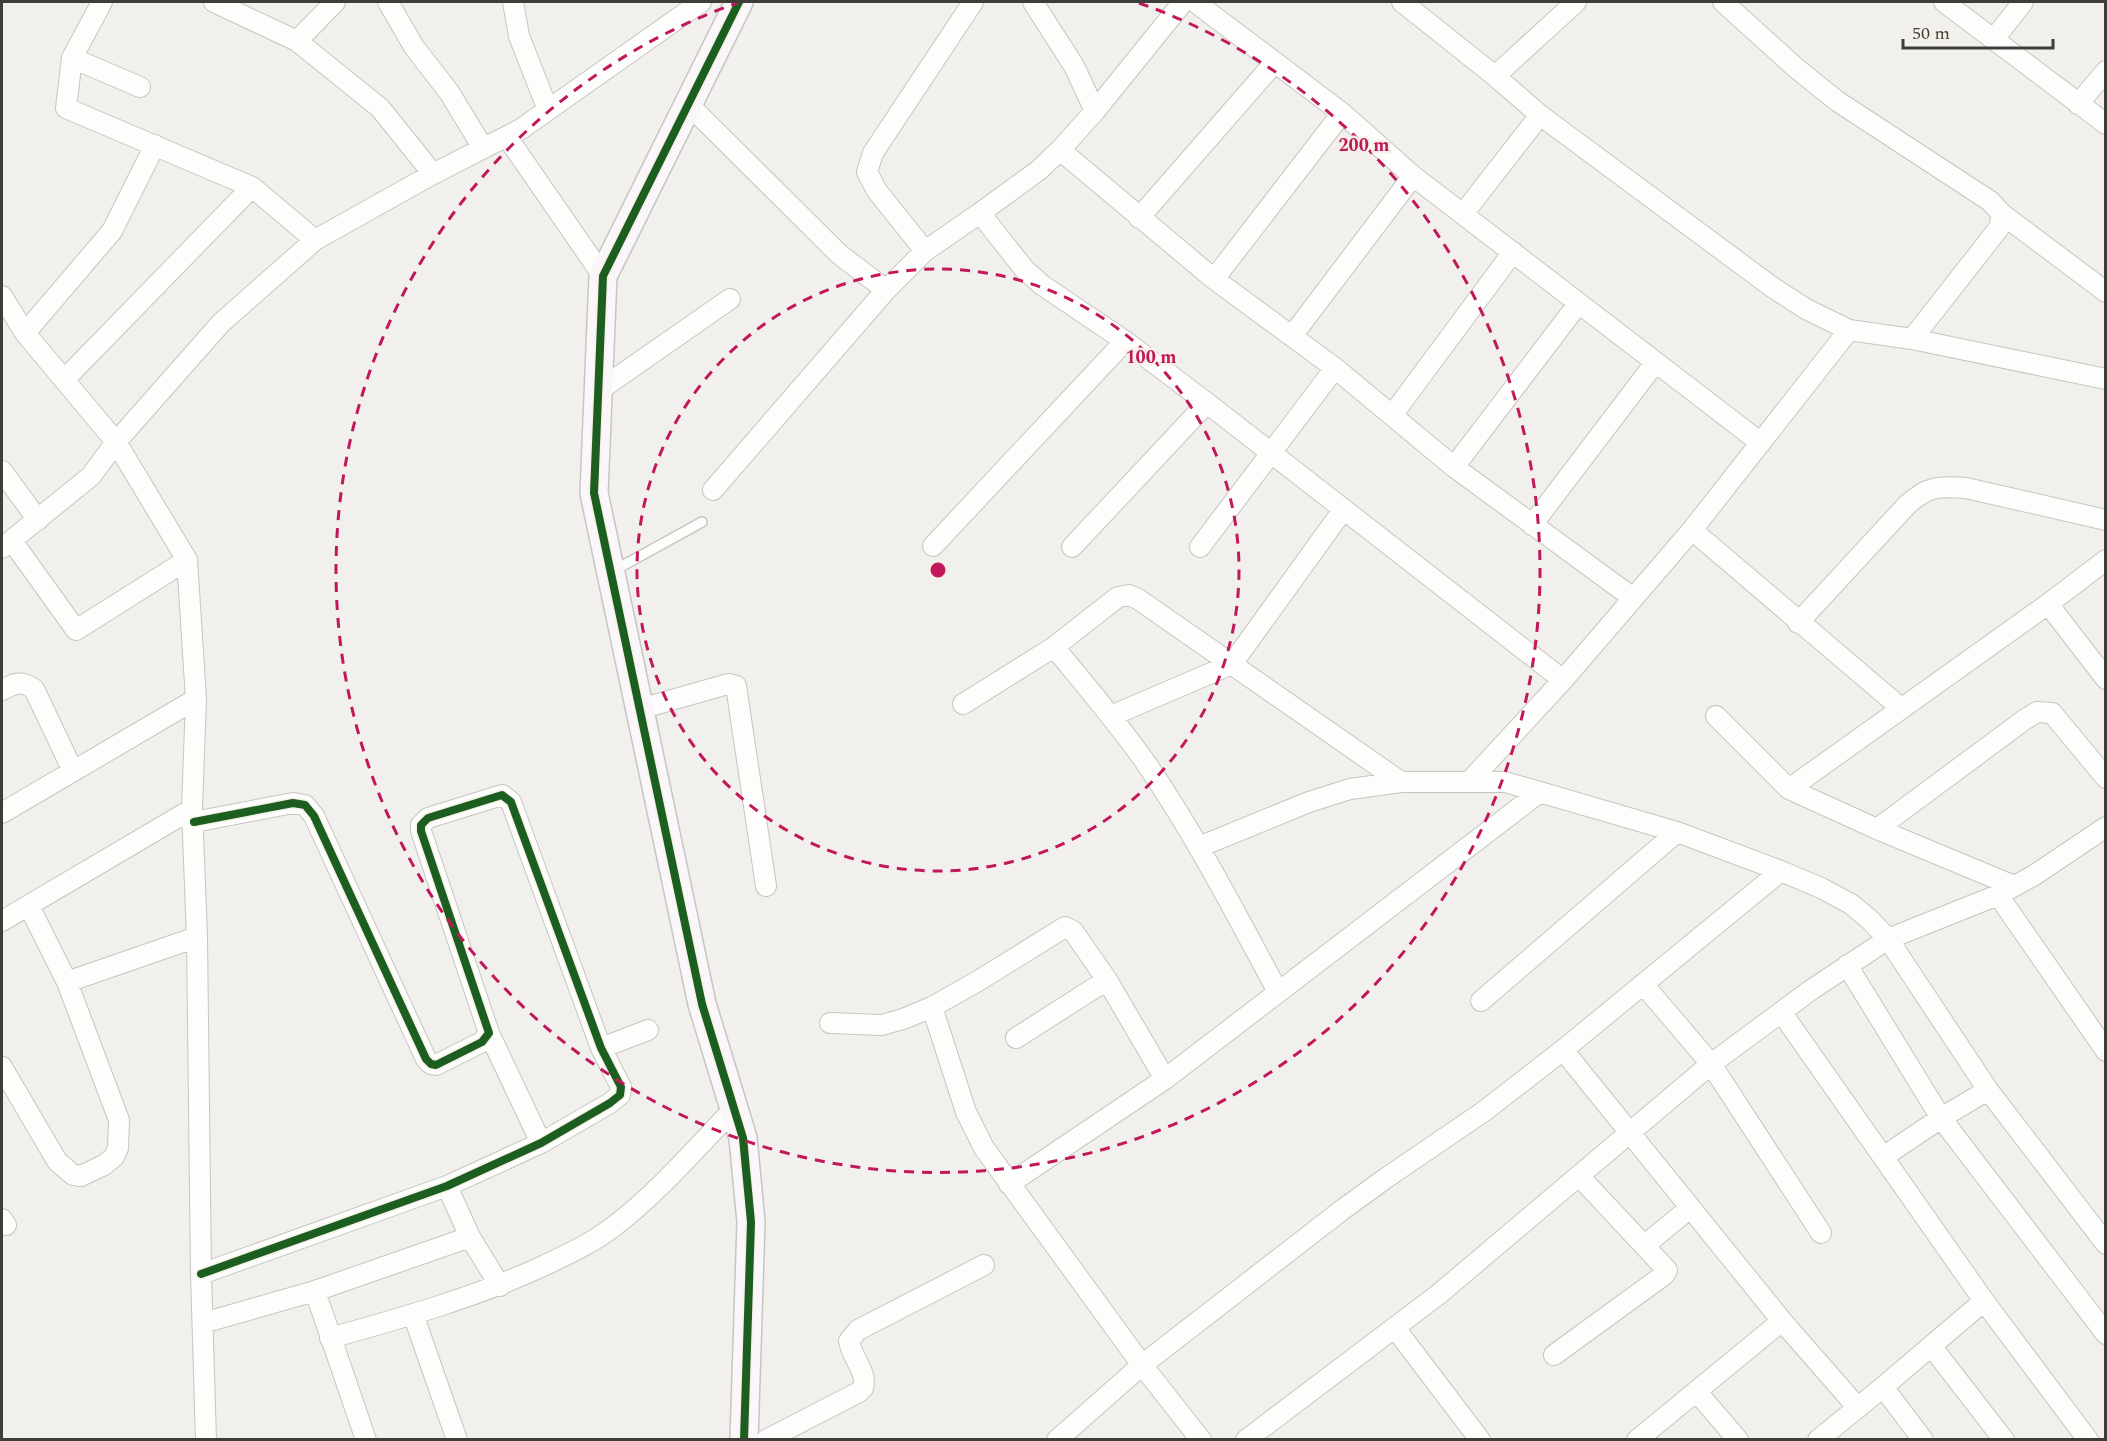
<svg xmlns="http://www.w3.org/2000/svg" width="2107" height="1441" viewBox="0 0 2107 1441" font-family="Spectral,serif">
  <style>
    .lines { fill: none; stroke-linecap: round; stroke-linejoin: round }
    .lane-casing { stroke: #c7c5c2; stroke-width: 12 }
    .street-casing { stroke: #c7c5c2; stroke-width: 22 }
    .secondary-casing { stroke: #c7c5c2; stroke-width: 30 }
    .lane { stroke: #fdfdfc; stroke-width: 9 }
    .street { stroke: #fdfdfc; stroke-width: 20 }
    .secondary { stroke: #faf6f9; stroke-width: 27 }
    .cycleway-casing { stroke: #f6f1e8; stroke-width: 11 }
    .cycleway { stroke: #1b5e20; stroke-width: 8 }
    .ring { fill: none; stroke: #c2185b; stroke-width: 3; stroke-dasharray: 10 8 }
    .centre { fill: #c2185b; stroke: #f6f1e8; stroke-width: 3 }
    .ring-label { font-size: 18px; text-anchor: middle; font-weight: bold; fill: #c2185b; stroke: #f6f1e8; stroke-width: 5; stroke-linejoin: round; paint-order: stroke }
  </style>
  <rect width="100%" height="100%" fill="#f2f0ec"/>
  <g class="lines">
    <g class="lane-casing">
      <path id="lane" d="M613,571L702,522"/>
    </g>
    <g class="street-casing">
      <path id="street" d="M102,2L72,58L66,108L252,187L315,240
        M214,2L297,41L380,108L433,174
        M388,2L414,47L449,92L483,148
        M513,2L519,36L548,110
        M1033,2L1074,66L1095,111
        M1195,2L1342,113L1413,176L1761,443
        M1402,2L1495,76L1540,115L1772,287L1806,309L1849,330L1912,339L2106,379
        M1723,2L1796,68L1837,101L1990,201L2002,214L1999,228L1912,339
        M1944,2L2106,124
        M1994,39L2023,2
        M297,41L335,2
        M72,58L140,87
        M1495,76L1576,2
        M688,104L839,254L886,290
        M2078,104L2106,71
        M507,137L603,276
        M1060,150L1214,279L1335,368L1454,467L1633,598
        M980,213L1025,270L1042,285L1125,341L1207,403L1563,680
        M1463,214L1540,115
        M2002,214L2106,292
        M1139,218L1275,62
        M925,251L877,191L867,172L873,153L973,2
        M1214,279L1342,113
        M2,296L25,333L116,442L187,560L196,699L192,809L197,937L201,1274L206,1440
        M25,333L112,231L155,145
        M1292,336L1413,176
        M64,380L252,187
        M598,391L730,299
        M1393,414L1513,252
        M1454,467L1578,304
        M2,471L38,520
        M713,490L886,290L925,251L980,213L1039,170L1060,150L1095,111L1183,2
        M1532,525L1655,363
        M1692,530L1901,708
        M12,541L76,630L187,560
        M933,546L1125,341
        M1072,547L1207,403
        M1200,547L1335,368
        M2,548L91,476L116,442L221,323L315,240L433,174L521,129L701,2
        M2048,604L2106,679
        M1798,623L1907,505C1928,486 1938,486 1966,488L2106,520
        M1054,647C1086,686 1119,724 1148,766C1197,838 1237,916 1278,992
        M2,690C15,683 21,680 34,689L73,771
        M963,704L1054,647L1118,597L1129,595L1138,599L1401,782
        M640,709L728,684L736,686L766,886
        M1111,716L1232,664L1343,510
        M1716,716L1789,789L1877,829L2014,886
        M1470,781L1563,680L1692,530L1849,330
        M1789,789L2048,604L2106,560
        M2,813L196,699
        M194,822L293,803L305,805L314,816L426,1059L431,1064L436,1065L482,1042L489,1033L421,831V825L428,818L502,795L511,802L601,1048L621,1087L620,1095L610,1103L541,1143L447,1186L201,1274
        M1877,829L2024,720L2037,712L2052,713L2106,778
        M1199,847L1309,802L1350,789L1401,782H1505L1677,832L1781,871L1821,888L1851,904L1870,920L1888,939L1988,1090L2106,1244
        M1998,895L2106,1051
        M2,921L192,809
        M1847,965L1941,1118L2106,1334
        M67,982L197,937
        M1643,984L1711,1064L1821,1233
        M1481,1001L1677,832
        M932,1007L966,1112L984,1148L1142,1365L1201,1440
        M1782,1013L1984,1301L2088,1440
        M830,1023L882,1025L903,1019L932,1007L978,981L1065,927L1073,931L1107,980L1165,1079
        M489,1033L541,1143
        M1016,1038L1107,980
        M601,1048L648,1030
        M1563,1050L1782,1321L1858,1408
        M2,1067L57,1161L73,1175L81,1176L104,1165L114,1157L118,1148L119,1120L67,982L29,906
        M1883,1157L1941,1118L1988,1090
        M1009,1184L1165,1079L1540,792
        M447,1186L470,1237L500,1286
        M2,1219L6,1225
        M1645,1245L1690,1208
        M315,1291L366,1440
        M413,1314L457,1440
        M203,1323L315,1291L470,1237
        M1395,1328L1480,1440
        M330,1338C402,1318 473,1298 541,1267C566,1255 591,1244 613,1227C655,1196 697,1147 734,1109
        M1932,1347L2004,1440
        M1554,1355L1664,1275L1667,1270L1579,1176
        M1883,1387L1923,1440
        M1697,1392L1738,1440
        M766,1440L859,1392L863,1388C868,1372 851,1357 849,1341L858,1330L984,1265
        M1057,1440L1142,1365L1342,1210L1386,1178L1483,1112L1563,1050L1781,871
        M1246,1440L1439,1294L1711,1064L1811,990L1888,939L1998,895L2033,876L2106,827
        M1637,1440L1782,1321
        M1818,1440L1883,1387L1984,1301"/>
    </g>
    <g class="secondary-casing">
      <path id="secondary" d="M739,2L603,276L594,493L702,1004L743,1138L751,1222L744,1440"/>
    </g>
    <use href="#lane" class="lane"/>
    <use href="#street" class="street"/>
    <use href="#secondary" class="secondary"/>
    <g class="cycleway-casing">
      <path id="cycleway" d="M739,2L603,276L594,493L702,1004L743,1138L751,1222L744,1440
        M194,822L293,803L305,805L314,816L426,1059L431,1064L436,1065L482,1042L489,1033L421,831V825L428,818L502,795L511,802L601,1048L621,1087L620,1095L610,1103L541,1143L447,1186L201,1274"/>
    </g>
    <use href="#cycleway" class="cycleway"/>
  </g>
  <g class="ring">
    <circle cx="938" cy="570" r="301"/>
    <path d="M1139 3A602 602 0 1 1 737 3"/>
  </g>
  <circle cx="938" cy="570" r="9" class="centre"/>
  <g class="ring-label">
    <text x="1364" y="151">200 m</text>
    <text x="1151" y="363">100 m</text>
  </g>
  <rect width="2107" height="1441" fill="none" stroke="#3f3d39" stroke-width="6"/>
  <path d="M1903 39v9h150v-9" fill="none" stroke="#3f3d39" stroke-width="3"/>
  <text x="1912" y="39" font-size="18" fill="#3f3d39" stroke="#f6f1e8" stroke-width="4.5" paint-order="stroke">50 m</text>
</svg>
